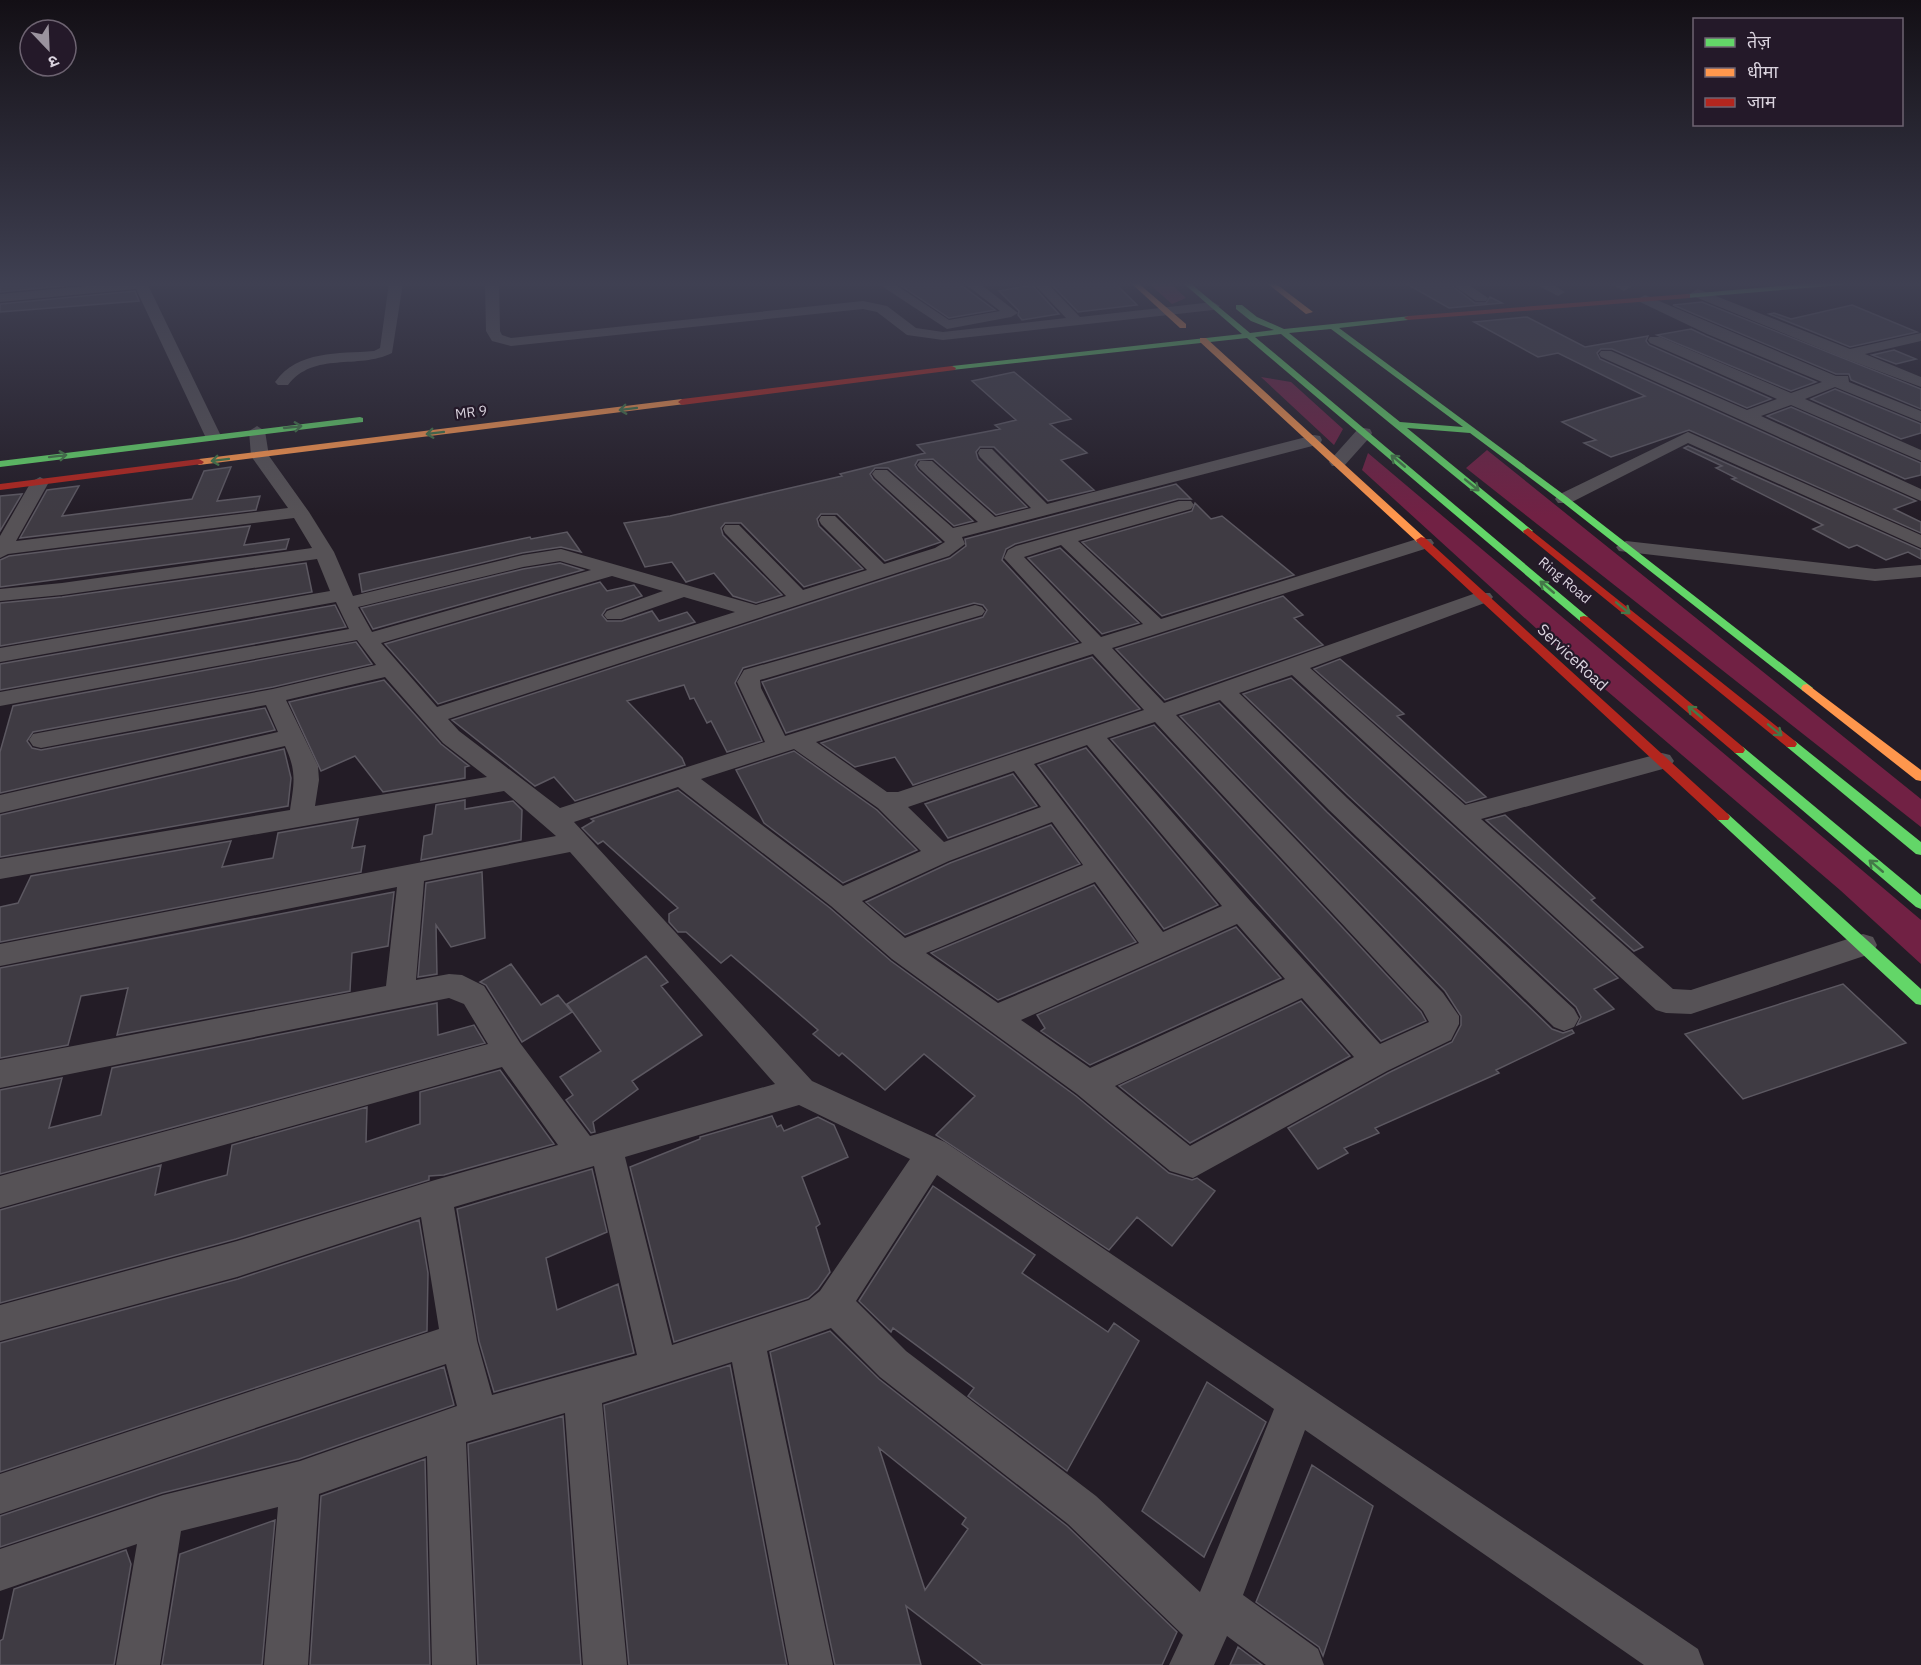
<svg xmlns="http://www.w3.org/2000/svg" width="1921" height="1665" viewBox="0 0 1921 1665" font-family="'IBM Plex Sans','Noto Sans Devanagari',sans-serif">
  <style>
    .forest { fill: #712144 }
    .building { fill: #3f3b43; stroke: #5c5861; stroke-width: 1.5; fill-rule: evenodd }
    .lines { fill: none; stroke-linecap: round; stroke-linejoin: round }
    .street { fill: #565256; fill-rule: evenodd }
    .fast { fill: #63d668; fill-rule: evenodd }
    .slow { fill: #ff974d; fill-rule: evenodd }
    .jam { fill: #b3261e; fill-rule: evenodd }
    .oneway { stroke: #447848 }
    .labels { text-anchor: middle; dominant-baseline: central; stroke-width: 4.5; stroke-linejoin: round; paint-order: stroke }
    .far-street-label { font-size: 14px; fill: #dad3de; stroke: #241929 }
    .street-label { font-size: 16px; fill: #dad3de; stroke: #241929 }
  </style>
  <rect width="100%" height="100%" fill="#231c26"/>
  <path class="forest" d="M1148,283H1170L1186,298L1172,304Z
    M1261,377L1291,382L1343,429L1334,445Z
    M1487,450L1921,799V827L1466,468Z
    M1368,453L1921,920V964L1840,890L1572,661L1362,470Z"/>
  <path class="building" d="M0,283H94L0,292Z
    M897,283H958L995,310L949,318Z
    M1050,283H1115L1137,305L1078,312Z
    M1405,283H1448L1475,303H1486L1490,297L1502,303L1449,308Z
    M1032,285L1059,314L1022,320L1018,315L1019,311L999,291Z
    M135,291L139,301L0,312V304Z
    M1702,302L1921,389V409L1851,380L1849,374H1836L1673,305Z
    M1852,305L1917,332L1850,347L1769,314L1774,313L1791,319Z
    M1527,317L1585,347L1648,336L1646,341L1649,345L1771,399L1747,408L1612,349H1601L1597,353L1600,359L1916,501L1894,509L1921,522V533L1689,430L1611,457L1584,443L1596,440L1562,422L1645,396L1558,353L1538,357L1474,322Z
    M1691,329L1706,336L1816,382L1791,391L1657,335Z
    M1894,350L1916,359L1896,364L1872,355Z
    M1014,372L1071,419L1050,424L1087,453L1061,460L1094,490L1048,501L994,447H980L976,452L978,459L1027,507L996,515L933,459L918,460L915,465L918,470L973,521L954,526L888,468H875L870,474L873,479L941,542L885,561L837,514H821L817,519L819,526L863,569L804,587L741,523H725L721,528L723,535L782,595L756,603L733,596L714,573L686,582L672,562L645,567L624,523L670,516L842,476L840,474L925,453L917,445L1000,429L995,425L1016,420L972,381Z
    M1835,389L1921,424V433L1901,439L1811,399Z
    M1791,407L1921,463V475L1905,479L1767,416Z
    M1688,446L1921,550V559L1908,552L1886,560L1857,545L1849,548L1813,529L1823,525L1732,479L1736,478L1716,468L1722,466L1684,448Z
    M231,467L217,501L260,496L256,510L20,538L47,490L79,486L62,516L192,499L204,471Z
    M1176,484L1191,499H1178L1015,544L1006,549L1002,560L1078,642L786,733L762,682L983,617L987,610L983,605L974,603L743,668L735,683L762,741L727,752L711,721L707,723L694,698L690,699L684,685L627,701L682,758L685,765L575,801L554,777L535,786L452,720L950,558L966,546L965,539Z
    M22,494L0,531V496Z
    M1195,503L1211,519L1222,516L1294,575L1162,616L1082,542L1192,511Z
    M250,526L244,545L289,539L286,549L0,587V560L9,556Z
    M567,532L581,552L561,547L522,553L362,592L359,574L530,537L531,539Z
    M1060,548L1139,623L1102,634L1028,558Z
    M306,563L312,592L0,646V603L62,597Z
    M560,563L583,570L373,629L361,608L523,569Z
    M600,582L607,591L634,585L642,596L606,609L602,615L607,621H622L652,611L659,621L687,612L695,622L438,704L385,644Z
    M1283,596L1303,615L1294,618L1323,645L1165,700L1116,649Z
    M335,605L346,627L0,690V664Z
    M356,642L372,664L273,687L33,732L27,741L32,748L41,750L265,708L275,730L0,793V752L13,706Z
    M1092,657L1140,709L913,785L895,757L855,767L821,743Z
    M1340,659L1404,714L1397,716L1486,797L1466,803L1314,669Z
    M1291,678L1618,978L1594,989L1614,1009L1577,1025L1581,1017L1576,1007L1349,796L1243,694Z
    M384,680L441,744L469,766L465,767V778L383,792L355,756L321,771L289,702Z
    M1219,703L1327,812L1552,1029L1563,1033L1572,1030L1574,1033L1496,1070L1499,1073L1375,1128L1379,1133L1344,1148L1348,1153L1318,1169L1288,1128L1388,1073L1452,1042L1461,1025V1016L1445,991L1180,716Z
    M1154,725L1421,1012L1426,1021L1381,1041L1111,739Z
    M1086,748L1218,905L1164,929L1038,765Z
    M284,749L291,778L288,806L0,857V815Z
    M794,751L877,810L917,850L843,883L764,823L736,770Z
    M1013,774L1037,806L948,838L925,804Z
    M678,790L830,908L891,961L1076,1096L1169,1173L1192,1180L1197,1178L1215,1191L1172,1246L1137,1217L1109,1250L936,1135L975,1096L924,1054L885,1090L842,1053L839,1056L813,1034L818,1030L731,955L721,963L686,932H678L669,922V914L678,908L603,841L598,844L582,828L594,821L591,819Z
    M465,800V809L513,801L522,810L521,840L421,860L424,836L432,834L436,805Z
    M1505,815L1595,898L1591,900L1643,947L1634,951L1486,820Z
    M358,819L352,848L365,846L361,872L0,942V907L18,903L31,876L231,841L222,867L273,858L278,833Z
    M1051,825L1080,864L905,935L866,902L950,863Z
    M482,872L485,938L451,947L436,925L437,974L418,977L426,883Z
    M1094,885L1136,942L998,1000L931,953Z
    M394,892L388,946L352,953L350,991L117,1035L128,988L81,996L68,1045L0,1058V968Z
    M1236,927L1281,978L1090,1065L1041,1031L1045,1028L1037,1015Z
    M646,956L668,982L661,986L702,1035L632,1081L638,1089L593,1122L595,1132L591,1133L566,1100L573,1095L560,1077L601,1051L567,1004Z
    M511,964L541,1005L558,995L572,1012L522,1042L486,985L480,982Z
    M1843,984L1906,1043L1743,1099L1685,1034Z
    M1301,1001L1350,1056L1190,1143L1119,1086Z
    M437,1003L438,1035L474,1025L485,1043L0,1174V1090L62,1078L49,1128L101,1115L112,1068Z
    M500,1070L554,1144L444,1175L429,1176V1180L236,1239L0,1303V1210L161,1165L155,1195L201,1182L227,1175L232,1145L367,1107L366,1142L420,1124V1092Z
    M772,1116L777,1127L781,1125L784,1131L818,1117L834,1125L848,1157L802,1177L820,1224L816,1227L830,1272L818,1289L808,1298L674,1342L630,1167L700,1139V1137Z
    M592,1169L607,1232L546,1258L557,1310L618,1284L634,1353L494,1392L479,1341L457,1209Z
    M933,1186L1035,1255L1022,1273L1108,1332L1114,1323L1139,1341L1067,1471L968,1396L974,1388L893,1328L891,1332L859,1301Z
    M419,1220L428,1273L427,1331L0,1472V1343L238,1279Z
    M830,1331L879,1379L1067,1526L1177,1632L1162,1665H983L906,1606L921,1665H835L770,1352ZM879,1448L966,1518L962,1524L968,1529L925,1590Z
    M730,1365L787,1665H629L604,1405Z
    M444,1367L454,1405L299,1459L162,1493L0,1547V1516Z
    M1207,1382L1266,1422L1204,1557L1142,1511Z
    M563,1416L581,1665H478L468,1444Z
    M425,1459L430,1665H310L321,1496Z
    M1312,1465L1373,1506L1323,1656L1319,1647L1256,1602Z
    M275,1520L262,1665H162L180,1554Z
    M126,1550L131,1564L114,1665H0V1641L3,1639L14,1589Z
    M1238,1647L1262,1665H1230Z"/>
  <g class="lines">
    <path class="street" d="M119,283H147L221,436L219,440H207L205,436L136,289L0,302V294Z
      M389,283H403L392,353C358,370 314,351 288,385H278L275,382C298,350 338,354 374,351L380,348Z
      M485,283H499L500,331L502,335L511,338L863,301L887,306L916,328L943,332L1066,318L1033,283H1047L1080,317L1213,302L1220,306L1213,310L943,340L907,335L877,312L863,309L511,346L492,341L486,331Z
      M877,283H893L949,320L1000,311L964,283H979L1018,313L1011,317L947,329Z
      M1450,283H1466L1488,298L1486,301H1476Z
      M1533,283H1550L1565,292L1558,296Z
      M1609,283H1626L1631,287L1624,291Z
      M1698,289L1850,349L1921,333V341L1865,354L1921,377V387L1841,357L1693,296L1691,293Z
      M1645,295L1836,376H1848L1849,382L1921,411V422L1835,387L1805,399L1921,450V461L1791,405L1761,416L1921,489V501L1601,357L1599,354L1601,351H1611L1747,410L1777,399L1650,343L1648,340L1650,337H1660L1791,393L1822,382L1707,334L1640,302L1638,299Z
      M257,426L265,431L269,456L309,512L334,552L353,596L523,555L561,549L756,605L786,596L725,533L723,529L725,525H739L803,590L867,570L821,524L819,520L821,516H835L884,564L935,548L945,542L875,478L872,474L875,470H887L953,528L978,522L920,469L917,465L920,461H932L995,517L1031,508L980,457L978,453L980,449H992L1047,504L1314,435L1320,436L1322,440L1320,444L962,537L965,544L949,556L448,719L459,731L560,808L765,742L737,682L744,670L975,605L982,607L985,611L982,615L760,680L761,688L785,736L1082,643L1004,558L1008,550L1016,546L1179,501H1191L1194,505L1191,509L1078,541L1161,619L1417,539H1431L1434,543L1431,547L1112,648L1164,703L1476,593H1490L1493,597L1490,601L1310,668L1465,805L1662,753L1670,755L1674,761L1670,767L1481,819L1673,989L1691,990L1863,934L1873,937L1877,945L1873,953L1691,1014L1666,1013L1656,1010L1292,675L1239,693L1347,798L1574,1009L1579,1018L1574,1027L1564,1031L1554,1027L1329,810L1220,700L1176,715L1443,993L1459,1016V1024L1451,1040L1387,1071L1193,1178L1170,1171L1077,1094L892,959L831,906L678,787L574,822L812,1081L945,1142L1698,1649L1704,1665H1644L1305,1430L1243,1595L1318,1649L1324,1665H1266L1227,1636L1214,1665H1169L1183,1635L1068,1524L880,1377L831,1328L767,1351L833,1665H789L732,1362L602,1403L627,1665H583L565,1413L466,1442L476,1665H432L427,1456L319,1494L308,1665H264L278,1507L181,1531L160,1665H116L137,1544L0,1591V1549L163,1495L300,1461L457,1406L446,1364L0,1514V1474L439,1329L421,1217L237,1277L0,1341V1305L237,1241L435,1180L558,1145L502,1067L0,1208V1176L488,1044L464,1004L449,998L0,1088V1060L386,986L397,887L0,966V944L556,836L504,791L0,879V859L290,810C294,783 297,772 285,746L0,813V795L278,732L266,705L41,748L33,746L29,740L33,734L273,689L376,665L357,640L0,706V692L349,629L336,602L0,662V648L330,591L317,559L62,595L0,601V589L62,583L312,548L294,518L8,554L0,558V536L31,482L40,477L49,482L16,541L288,508L251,456L249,431ZM1061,545L1143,624L1101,637L1024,557ZM560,561L591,570L372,632L358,607L523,567ZM612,576L663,591L607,611L604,615L607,619H621L684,597L735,612L437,707L381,643ZM1093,654L1144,710L898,792H887L816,742ZM385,677L443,743L487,777L315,806L319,780L318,766L286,700ZM1155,722L1423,1011L1429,1022L1380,1044L1251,902L1107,738ZM1087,745L1222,906L1163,932L1034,764ZM794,749L878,808L921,851L843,886L701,779ZM1014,771L1041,807L944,842L908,807ZM1052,822L1083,865L905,938L862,901L949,861ZM570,852L775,1084L590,1136L520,1043L484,986L462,975L449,974L416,980L424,881ZM1095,882L1139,943L998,1003L926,953ZM1237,924L1285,979L1090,1068L1021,1020ZM1302,998L1354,1057L1190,1146L1115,1086ZM799,1105L910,1159L820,1291L809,1300L672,1345L625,1157ZM594,1166L637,1355L492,1395L477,1341L454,1207ZM937,1175L1274,1409L1200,1592L1096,1496L906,1351L856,1301Z
      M1364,428L1370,429L1372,433L1370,437L1344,466H1332L1329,462L1332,458L1358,429Z
      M1688,432L1921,535V548L1688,443L1570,503H1558L1555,499L1558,495Z
      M1626,541L1875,569L1921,565V577L1875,581L1619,551L1616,547Z"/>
    <path class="fast" d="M1183,283H1190L1250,333L1274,330L1251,321L1236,309V305H1242L1257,317L1284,329L1411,316L1412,318L1408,320L1339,328L1567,497L1813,688L1811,691H1803L1561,501L1470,433L1407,428L1533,531L1528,534L1524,533L1281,334L1255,337L1588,617V621H1580L1247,338L952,370L948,368L952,366L1242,334ZM1331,329L1463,427L1400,422L1289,333Z
      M1816,283H1844L1841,285L1687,298L1683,296L1687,294Z
      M360,417L363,418V422L0,467V461Z
      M1791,740L1795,741L1921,842V855L1916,854L1787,747L1785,744Z
      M1739,746L1743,747L1921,895V909L1916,907L1735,753L1733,750Z
      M1723,812L1728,814L1921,989V1005L1916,1004L1718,820L1716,817L1718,814Z"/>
    <path class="slow" d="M1131,283H1138L1186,324V328H1180Z
      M1267,283H1275L1313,312L1306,314Z
      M1200,338H1206L1425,538V542H1417L1200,342Z
      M682,399L686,402L685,404L199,465L194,462L199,459Z
      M1807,684L1921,770V781L1916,780L1803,691L1801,688L1803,685Z"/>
    <path class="jam" d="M1687,294H1690V298L1408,320L1404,318L1408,316Z
      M952,366L956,368L955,370L682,405L678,402L682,399Z
      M199,459L204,462L202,464L0,490V484Z
      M1528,528L1795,741L1797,744L1795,747H1787L1524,533L1523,531Z
      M1421,537L1425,538L1728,814L1730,817L1728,820H1718L1417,542L1416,540Z
      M1584,616L1588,617L1743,747L1745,750L1743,753H1735L1580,621V617Z"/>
  </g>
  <defs><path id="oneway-shaft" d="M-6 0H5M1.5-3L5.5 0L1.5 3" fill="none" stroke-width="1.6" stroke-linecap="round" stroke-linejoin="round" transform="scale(1.5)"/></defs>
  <g class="oneway">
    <use href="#oneway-shaft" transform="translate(628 409) rotate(173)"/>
    <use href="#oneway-shaft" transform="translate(293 427) rotate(-6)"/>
    <use href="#oneway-shaft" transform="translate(435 433) rotate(173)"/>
    <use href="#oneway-shaft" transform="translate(58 456) rotate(-7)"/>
    <use href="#oneway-shaft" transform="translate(220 460) rotate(173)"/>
    <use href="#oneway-shaft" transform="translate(1398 461) rotate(-140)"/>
    <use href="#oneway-shaft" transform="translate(1472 485) rotate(39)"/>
    <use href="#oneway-shaft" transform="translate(1547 587) rotate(-140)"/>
    <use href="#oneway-shaft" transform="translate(1623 608) rotate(39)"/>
    <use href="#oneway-shaft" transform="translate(1695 712) rotate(-140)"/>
    <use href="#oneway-shaft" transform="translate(1775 730) rotate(39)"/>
    <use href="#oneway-shaft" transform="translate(1876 866) rotate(-140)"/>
  </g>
  <linearGradient id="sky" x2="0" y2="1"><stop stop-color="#130f15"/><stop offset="0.55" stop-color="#3f4052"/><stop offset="1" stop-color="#3f4052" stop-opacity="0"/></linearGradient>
  <rect width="1921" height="516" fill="url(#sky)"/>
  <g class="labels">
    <g class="far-street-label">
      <text transform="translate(471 412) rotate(-7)">MR 9</text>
      <text transform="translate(1565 580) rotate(40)">Ring Road</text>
    </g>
    <g class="street-label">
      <text transform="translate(1573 657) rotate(43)">ServiceRoad</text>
    </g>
  </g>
  <rect x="1693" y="18" width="210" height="108" fill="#241929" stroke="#6d6371" stroke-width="1.5"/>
  <rect x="1705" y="38" width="30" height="9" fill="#63d668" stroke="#6d6371" stroke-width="1.5"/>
  <text x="1747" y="48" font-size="18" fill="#dad3de">तेज़</text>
  <rect x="1705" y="68" width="30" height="9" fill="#ff974d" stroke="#6d6371" stroke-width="1.5"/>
  <text x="1747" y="78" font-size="18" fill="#dad3de">धीमा</text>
  <rect x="1705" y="98" width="30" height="9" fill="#b3261e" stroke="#6d6371" stroke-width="1.5"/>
  <text x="1747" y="108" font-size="18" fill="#dad3de">जाम</text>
  <g transform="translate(48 48) rotate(157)"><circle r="28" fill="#241929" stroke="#6d6371" stroke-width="1.5"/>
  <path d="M0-4.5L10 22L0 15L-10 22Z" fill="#9a939e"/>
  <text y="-9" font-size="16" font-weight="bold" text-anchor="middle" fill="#dad3de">उ</text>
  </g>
</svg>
